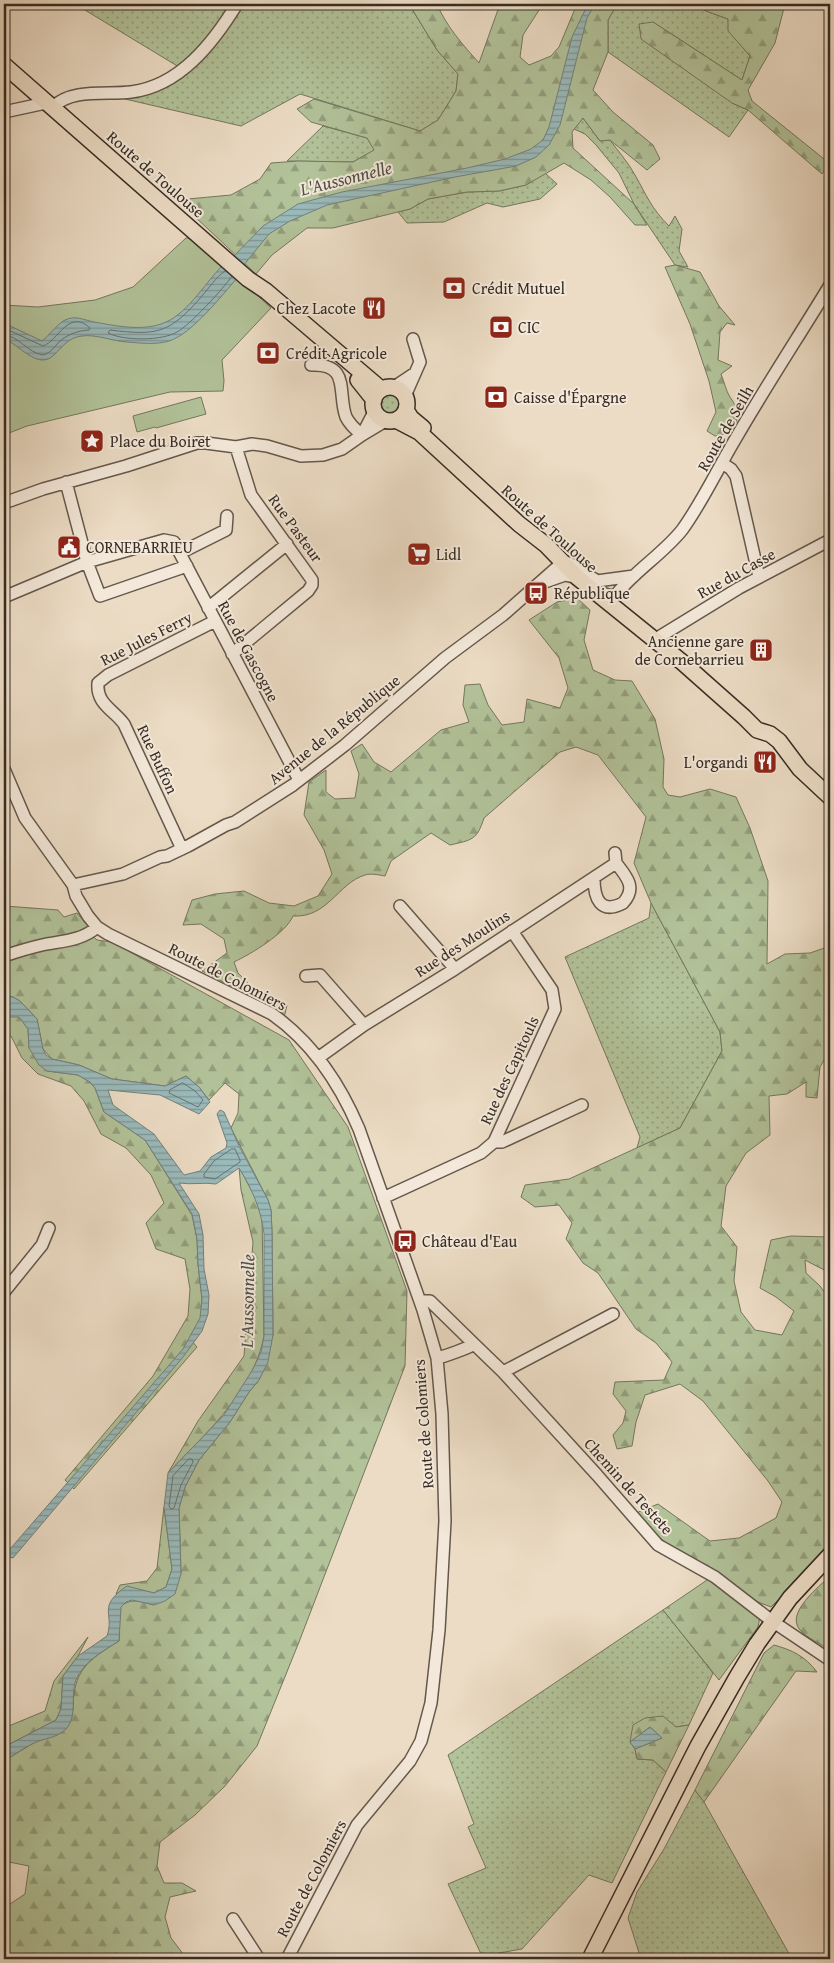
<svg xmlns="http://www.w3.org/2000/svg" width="834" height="1963" viewBox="0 0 834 1963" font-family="'Gentium Book Plus',serif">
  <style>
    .grass { fill: url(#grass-dots); stroke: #74775e }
    .forest { fill: url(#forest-firs); stroke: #74775e }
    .park { fill: #b2c299; stroke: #74775e }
    .water { fill: url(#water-rules); stroke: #72817f }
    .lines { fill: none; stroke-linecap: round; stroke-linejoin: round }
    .shore { stroke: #687370; stroke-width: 1 }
    .minor-casing { stroke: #64584c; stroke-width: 14 }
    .major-casing { stroke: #372c24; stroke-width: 18 }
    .minor { stroke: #f3e8d9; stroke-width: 11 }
    .major { stroke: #ecdcc5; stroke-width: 15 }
    .labels { text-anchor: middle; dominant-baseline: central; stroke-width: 4; stroke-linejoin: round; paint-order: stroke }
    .street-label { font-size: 16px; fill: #372c24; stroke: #f3e8d9 }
    .poi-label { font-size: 16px; fill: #372c24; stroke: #f3e8d9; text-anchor: start }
    .water-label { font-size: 18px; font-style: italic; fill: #50504a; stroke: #f3e8d9 }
  </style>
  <defs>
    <pattern id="grass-dots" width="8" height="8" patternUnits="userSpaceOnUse" patternTransform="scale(1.25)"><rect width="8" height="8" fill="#b2c299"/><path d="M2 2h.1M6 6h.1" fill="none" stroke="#929e7d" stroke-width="1.8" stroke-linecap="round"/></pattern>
    <pattern id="forest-firs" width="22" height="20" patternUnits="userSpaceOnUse" patternTransform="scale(1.25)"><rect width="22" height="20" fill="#b2c299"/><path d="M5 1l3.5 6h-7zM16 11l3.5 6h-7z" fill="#929e7d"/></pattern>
    <pattern id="water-rules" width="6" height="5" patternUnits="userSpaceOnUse" patternTransform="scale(1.25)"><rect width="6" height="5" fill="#9ababb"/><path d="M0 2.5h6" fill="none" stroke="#7e9798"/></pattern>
  </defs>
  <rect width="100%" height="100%" fill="#ecdcc5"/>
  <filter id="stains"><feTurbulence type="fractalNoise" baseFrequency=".004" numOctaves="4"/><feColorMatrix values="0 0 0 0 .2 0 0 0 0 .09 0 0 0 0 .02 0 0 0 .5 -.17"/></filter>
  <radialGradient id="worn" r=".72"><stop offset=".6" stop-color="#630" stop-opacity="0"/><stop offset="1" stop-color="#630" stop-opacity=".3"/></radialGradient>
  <path class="grass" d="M75,4H231L195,54L179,67Z
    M243,4H409L437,50L458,74L456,91L438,120L420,131L300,94L241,126L125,99C139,95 154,93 167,87C200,71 225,34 243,4Z
    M635,4H695L706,11L728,19L729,31L750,56L742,80L653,22L732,103L748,110L729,137L608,52V20L616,5L631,8Z
    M583,118L600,141L610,140C618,151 628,162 635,175C647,196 651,208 669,226L675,216L682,229L679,251L688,267L675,265L634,204L619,173L596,145L585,134L574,129Z
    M323,126L367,138L375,150L353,162L287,161Z
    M545,173L557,184L540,199L503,207L487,203L444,222L407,223L398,212L410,209L428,199L467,192L499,191L526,185Z
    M380 403a10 10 0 1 1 20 0a10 10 0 1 1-20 0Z
    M651,903L720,1032L722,1051L680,1128L637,1148L640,1137L565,957L649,918Z
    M663,1610L713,1673L689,1725L676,1727L630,1742L635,1749L637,1759L653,1760L666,1772L612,1883L589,1875L522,1949L482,1956L448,1884L486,1868L468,1827L474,1824L448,1755Z
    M695,1790L704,1802L792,1959H641L628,1918L637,1892L664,1849Z"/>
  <path class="forest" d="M409,4H437C446,26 463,45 479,63L500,4H543L523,35L520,57L529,65L551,56L559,47L577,4H635L631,8L616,6L608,20V52L593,90L613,112L653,145L660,159L647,170L610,140L600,141L583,118L572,132L573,148L634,204L647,225H635L610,197L591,180L564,163L526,185L499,191L467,192L428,199L410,209L333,228H307L272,255L256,274L177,200L231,195L260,179L271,163L298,161L353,162L374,150L367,138L311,122L297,109L314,99L420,131L438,120L456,91L458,74L437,50Z
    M695,4H785L775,43L748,90L752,101L829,163L822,174L748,110L732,103L641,39L639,24L653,22L742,80L750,56L728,31V19L706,11Z
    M675,265L700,272L719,306L735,325L727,323L720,332L718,360L732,366L721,374C724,381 726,391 730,397C741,414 740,414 731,433L715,436L707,431L716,412L709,381L690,324L665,267Z
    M577,598L590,610L584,640L593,670L615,680L632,681L655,719L664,759L663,787L668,795L680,797L710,789L736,797L750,828L768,881L767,964L785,954L810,953L830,946V1050L820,1067L817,1098L806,1097V1082L787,1094L769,1096L770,1135L746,1153L726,1186L721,1226L737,1247L734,1281L741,1312L755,1330L782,1335L794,1311L776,1297L760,1288L771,1240L791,1236L830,1237V1273L805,1260L806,1273L820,1286L830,1300V1548L771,1607L732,1592L652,1532L636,1513L658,1504L710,1541L739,1538L776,1518L782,1502L768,1481L703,1401L680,1384L645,1395L636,1422L632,1446L617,1449L613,1435L623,1423L626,1411L613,1394L615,1382L664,1380L672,1362L656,1343L636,1329L598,1273L583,1263L566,1239L572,1223L559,1205L535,1207L521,1197L525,1185L569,1179L680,1128L722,1051L720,1032L651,903L634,863L646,817L598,755L576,747L560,752L484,818C477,840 472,840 450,845L431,833L391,861L385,876C379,875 371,873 365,875C338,883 328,918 293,916C286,933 251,954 234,962L238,973L251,986L287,1005L284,1018L277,1010L202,971L227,953L224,939L201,924L183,925L192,900L215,894L244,891L269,903L294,906L318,896L332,874L324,850L304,815L309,782L326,770V792L335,799L355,798L359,774L351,751L362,744L374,762L391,772L441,730L469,722L463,705L465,685L480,684L488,705L502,725L524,722L527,699L560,708L568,688L559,658L529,620L557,602Z
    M4,904L5,906L58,910L64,917L77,913L88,926L86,930L97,940L111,942L123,948L289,1040L348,1127L407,1291L405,1366L299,1642L257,1746L225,1786L195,1815L160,1842L157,1866L164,1883H182L196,1891L170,1897L165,1917L171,1938L187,1959H146L126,1954L119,1959H4V1908L25,1894L29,1866L4,1861V1761L35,1742L73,1710C73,1670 87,1661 119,1641L120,1607C131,1597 142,1602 154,1605L181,1574L179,1508L185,1487L199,1460L230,1422L249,1392L259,1380L273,1335L272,1232L271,1210L268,1200L231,1128L238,1113L239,1094L225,1083L209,1100L199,1087L186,1076L165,1086L112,1079L79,1065L52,1059L43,1049L37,1019L20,1001L13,997L8,996L4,1000Z
    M19,1016L28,1029L29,1048L47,1071L78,1075L90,1082L95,1088L104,1112L145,1140L192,1215L197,1239L198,1264L202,1299L201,1318L190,1339L197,1347L74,1489L65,1480L153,1376L188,1316L190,1289L185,1259L156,1249L146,1223L164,1203L151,1175L126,1148L101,1134L84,1101L71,1086L38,1074L22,1058L11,1036L4,1037V1017Z
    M239,1167L255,1197L262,1217L264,1336C254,1391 205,1434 168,1473L198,1421L244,1356L253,1242L241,1190Z
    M164,1507L172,1569L166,1587L154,1593L127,1587L116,1594L120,1585L147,1581L157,1568Z
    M830,1576V1650C821,1644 807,1638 800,1630C785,1613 819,1587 830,1576Z
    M710,1578L760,1617L758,1627L719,1680L663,1610Z
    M88,1637L78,1656L63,1676L61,1709L56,1720L4,1747V1728L45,1711L54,1681Z
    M774,1645C792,1650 805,1656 817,1672L796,1671L704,1802L695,1790L764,1653Z
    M663,1716L676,1727L689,1725L666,1772L653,1760L637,1759L635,1749L662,1738L650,1727L630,1742L633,1725L645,1718Z"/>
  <path class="park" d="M186,238H195L271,308L222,360L224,381L223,391L170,392L27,426L4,435V305L38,307L95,300L133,287Z
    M201,397L206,414L156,428L155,427L137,432L133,416Z"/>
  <path class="water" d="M588,4H595L587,18L560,125L549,145L536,157L516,166L455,177L327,205L290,221L269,234L243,266L233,257L263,226L298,204L342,192L467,168L505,159L531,149L543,140L549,127L572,37Z
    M225,263L239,276C222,295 192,334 169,341C156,345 141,343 127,342C112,341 96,334 82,336C69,337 62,347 54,355C38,371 19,344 4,339V323L42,341C50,335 56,325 65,320C75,315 84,320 94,322C117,326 144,332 166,322C189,312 207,280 225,263Z
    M8,996L13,997L20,1001L37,1019L43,1049L46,1055L52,1059L79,1065L112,1079L165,1086L186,1076L199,1087L210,1102L199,1114L160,1095L108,1090L113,1105L154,1134L184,1175L200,1171L211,1157L226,1148L227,1143L217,1114L220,1110L224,1112L239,1146L268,1200L271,1210L272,1232L273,1335L268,1362L259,1380L249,1392L230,1422L199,1460L185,1487L179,1508L181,1574L175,1594L165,1601L154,1605L132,1600L126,1602L121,1607L119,1641C103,1651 83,1662 76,1680C70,1695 78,1716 66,1729C57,1738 45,1738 34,1743C24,1748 14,1755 4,1761V1747L56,1720L61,1709L63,1676L78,1656L107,1636C115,1613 96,1607 127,1586L154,1593L166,1587L172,1569L164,1507L168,1473L224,1415L253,1369L261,1352L264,1336V1234C261,1209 252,1189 239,1168L216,1184C204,1182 192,1185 179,1183L199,1214L203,1235L204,1269L209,1295L208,1314L202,1331L183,1357L13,1558L4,1556L183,1349L200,1318L202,1299L198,1264L197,1239L192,1214L145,1140L104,1112L95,1088L90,1082L78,1075L47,1071L39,1065L29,1048L28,1029L19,1017H4V1000Z
    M650,1727L662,1738L635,1749L630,1742Z"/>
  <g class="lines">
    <path class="shore" d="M225,271C216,277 209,288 202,296C170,333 158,336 110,330L108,333C124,341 162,341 177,332C189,326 224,288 232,276
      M4,328L43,346C58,341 69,308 90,328L89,330C77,331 68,334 59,342C54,347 51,353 43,355C28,353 19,336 4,335
      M183,1083L195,1091L203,1100L198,1107L169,1093L170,1090Z
      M232,1149H235L240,1160V1162L215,1179L204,1177V1174L214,1161Z
      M189,1459H192L193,1462L181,1485L174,1508L171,1509L169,1506L173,1476Z"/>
    <g class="minor-casing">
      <path id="minor" d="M53,107C72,88 107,95 131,92C180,86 213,43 237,4
        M4,112L41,104L46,101
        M311,365C351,363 337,393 346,417C349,423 357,431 362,435
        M394,387L415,373
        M405,396L420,362L413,339
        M363,433L375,410
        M722,463L731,469L736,476L759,577
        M66,482L87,562L100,596L187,566
        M4,503L43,489L126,466L197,443H206L236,447L252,444L267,446L301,456L323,455L342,449L362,435L387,420
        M180,553L226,530L227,516
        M545,582L565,575L578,578
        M599,592L614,597C634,571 662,555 682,530C703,501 718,468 736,438C766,386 799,336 830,285
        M4,597L87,562L164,540L174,542L299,780
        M208,608L287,544
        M659,637L739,588L830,540
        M232,654L308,591L312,585V580L251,495L236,447
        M4,769L25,818L73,885L76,896L88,916L97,927L108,934L272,1014C313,1043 340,1084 359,1129L423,1310L437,1358L442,1414L445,1521L439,1630L431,1703L421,1741L410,1761L357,1825L287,1959
        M182,849L124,724C114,710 96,704 98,683L108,675L215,621
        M594,878C594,898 600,915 623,903C637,888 627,877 616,863
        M73,885L123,874L160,857L167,856L188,846L226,825L235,822L293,785L345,745L445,658L503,615L563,562L569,563L597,581L634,576
        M400,906L455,969
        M4,956C16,952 29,948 42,945C60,941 82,941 97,927
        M306,976L320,975L364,1025
        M318,1058L364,1025L455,969L616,863L615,853
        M494,1142H502L582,1105
        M383,1198L481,1153L494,1142L555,1009L552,990L512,931
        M4,1292L42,1245L49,1228
        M420,1301H430L474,1344C471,1347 443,1357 437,1358
        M474,1344L503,1372L597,1475L658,1545L715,1577L772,1621L830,1660
        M503,1372L613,1314
        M233,1919L259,1959"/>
    </g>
    <g class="major-casing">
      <path id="major" d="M4,65L248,279L266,291L381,389
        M358,380L374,400
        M373 404a17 17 0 1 1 34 0a17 17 0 1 1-34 0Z
        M406,410L411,418L423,428
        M396,420L419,432L519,524L546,545L578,578L682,662L744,717L757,730L770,734L779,741L800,769L830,797
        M590,1959L698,1746L737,1677L757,1644L790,1598L830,1555"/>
    </g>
    <use href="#minor" class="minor"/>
    <use href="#major" class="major"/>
  </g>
  <defs>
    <g id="bank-square" transform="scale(1.25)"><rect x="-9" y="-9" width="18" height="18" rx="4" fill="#8f2418" stroke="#f3e8d9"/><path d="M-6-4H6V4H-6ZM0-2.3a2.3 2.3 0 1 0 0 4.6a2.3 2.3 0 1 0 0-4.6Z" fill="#fff"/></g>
    <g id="restaurant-square" transform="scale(1.25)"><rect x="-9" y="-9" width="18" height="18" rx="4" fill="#8f2418" stroke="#f3e8d9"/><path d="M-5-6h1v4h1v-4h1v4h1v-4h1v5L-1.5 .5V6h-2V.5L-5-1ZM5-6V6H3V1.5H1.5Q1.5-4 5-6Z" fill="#fff"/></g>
    <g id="sight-square" transform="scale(1.25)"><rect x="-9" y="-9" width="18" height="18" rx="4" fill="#8f2418" stroke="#f3e8d9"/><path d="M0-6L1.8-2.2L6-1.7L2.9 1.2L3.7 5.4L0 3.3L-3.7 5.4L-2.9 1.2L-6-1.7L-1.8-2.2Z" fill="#fff"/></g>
    <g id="civic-square" transform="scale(1.25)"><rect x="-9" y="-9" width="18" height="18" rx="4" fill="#8f2418" stroke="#f3e8d9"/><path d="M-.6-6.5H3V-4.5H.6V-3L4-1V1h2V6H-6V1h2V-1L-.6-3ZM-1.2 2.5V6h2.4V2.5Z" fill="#fff"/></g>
    <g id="supermarket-square" transform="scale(1.25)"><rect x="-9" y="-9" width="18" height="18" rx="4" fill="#8f2418" stroke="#f3e8d9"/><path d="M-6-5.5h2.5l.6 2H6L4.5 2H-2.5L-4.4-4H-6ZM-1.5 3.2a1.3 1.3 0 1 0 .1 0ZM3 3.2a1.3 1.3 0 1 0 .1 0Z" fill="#fff"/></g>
    <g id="bus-square" transform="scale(1.25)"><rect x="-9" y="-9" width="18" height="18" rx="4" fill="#8f2418" stroke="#f3e8d9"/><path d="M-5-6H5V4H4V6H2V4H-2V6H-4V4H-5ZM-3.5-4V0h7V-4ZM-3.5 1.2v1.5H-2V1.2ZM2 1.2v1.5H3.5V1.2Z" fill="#fff"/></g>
    <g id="building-square" transform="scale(1.25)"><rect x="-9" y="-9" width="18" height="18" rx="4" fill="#8f2418" stroke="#f3e8d9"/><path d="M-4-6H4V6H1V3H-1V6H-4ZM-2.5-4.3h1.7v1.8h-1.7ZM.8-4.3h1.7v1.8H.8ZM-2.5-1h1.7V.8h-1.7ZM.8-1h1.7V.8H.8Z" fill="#fff"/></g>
  </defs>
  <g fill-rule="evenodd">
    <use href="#bank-square" x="454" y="288"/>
    <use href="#restaurant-square" x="374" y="308"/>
    <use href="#bank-square" x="501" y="327"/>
    <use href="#bank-square" x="268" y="353"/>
    <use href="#bank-square" x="496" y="397"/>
    <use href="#sight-square" x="92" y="441"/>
    <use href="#civic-square" x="69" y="547"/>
    <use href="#supermarket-square" x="419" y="554"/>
    <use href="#bus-square" x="536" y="593"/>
    <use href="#building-square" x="761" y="650"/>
    <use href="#restaurant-square" x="765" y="762"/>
    <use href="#bus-square" x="405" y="1241"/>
  </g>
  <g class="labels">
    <g class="street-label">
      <text transform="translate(156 174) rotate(41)">Route de Toulouse</text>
      <text transform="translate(725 428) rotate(-60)">Route de Seilh</text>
      <text transform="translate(296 528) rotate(54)">Rue Pasteur</text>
      <text transform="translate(550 528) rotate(42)">Route de Toulouse</text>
      <text transform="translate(736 573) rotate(-29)">Rue du Casse</text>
      <text transform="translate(146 638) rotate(-27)">Rue Jules Ferry</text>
      <text transform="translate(249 651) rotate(62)">Rue de Gascogne</text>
      <text transform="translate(334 729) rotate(-39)">Avenue de la République</text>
      <text transform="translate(158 759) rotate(65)">Rue Buffon</text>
      <text transform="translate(462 943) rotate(-33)">Rue des Moulins</text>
      <text transform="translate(228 976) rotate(27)">Route de Colomiers</text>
      <text transform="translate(509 1070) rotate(-65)">Rue des Capitouls</text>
      <text transform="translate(423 1424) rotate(-94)">Route de Colomiers</text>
      <text transform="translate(629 1486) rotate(48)">Chemin de Testete</text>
      <text transform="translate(311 1878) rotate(-62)">Route de Colomiers</text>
    </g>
    <g class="poi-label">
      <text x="472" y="288">Crédit Mutuel</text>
      <text x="356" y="308" text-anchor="end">Chez Lacote</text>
      <text x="518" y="327">CIC</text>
      <text x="286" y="353">Crédit Agricole</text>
      <text x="514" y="397">Caisse d'Épargne</text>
      <text x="110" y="441">Place du Boiret</text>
      <text x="86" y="547">CORNEBARRIEU</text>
      <text x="436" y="554">Lidl</text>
      <text x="554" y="593">République</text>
      <text x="744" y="641" text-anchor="end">Ancienne gare<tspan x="744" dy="18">de Cornebarrieu</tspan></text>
      <text x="748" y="762" text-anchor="end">L'organdi</text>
      <text x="422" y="1241">Château d'Eau</text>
    </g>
    <g class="water-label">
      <text transform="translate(346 178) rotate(-14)">L'Aussonnelle</text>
      <text transform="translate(247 1301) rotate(-89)">L'Aussonnelle</text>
    </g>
  </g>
  <rect width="834" height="1963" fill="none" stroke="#ecdcc5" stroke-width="20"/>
  <rect x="5" y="5" width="824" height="1953" fill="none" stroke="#372c24" stroke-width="2.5"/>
  <rect x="10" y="10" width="814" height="1943" fill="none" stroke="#372c24"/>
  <rect width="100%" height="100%" filter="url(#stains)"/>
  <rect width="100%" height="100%" fill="url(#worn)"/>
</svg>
